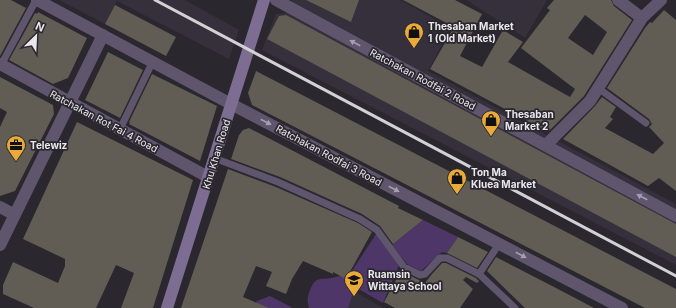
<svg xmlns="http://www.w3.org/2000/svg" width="676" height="308" viewBox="0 0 676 308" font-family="Inter,sans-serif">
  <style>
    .built { fill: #35303c }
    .green { fill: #4e3768 }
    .building { fill: #615c54; fill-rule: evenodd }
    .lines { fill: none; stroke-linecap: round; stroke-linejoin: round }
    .lane { stroke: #5f556d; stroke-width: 7 }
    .street { stroke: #5f556d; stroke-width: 12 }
    .secondary { stroke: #7d6d93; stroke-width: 12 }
    .rail { stroke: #d3d1d6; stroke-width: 3 }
    .oneway { fill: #a49ead }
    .labels { text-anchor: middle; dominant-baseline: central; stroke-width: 3.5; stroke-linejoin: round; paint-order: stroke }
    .poi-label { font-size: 10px; font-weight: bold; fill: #eae8ed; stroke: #2a272e; text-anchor: start }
    .street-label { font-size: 10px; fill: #eae8ed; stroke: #2a272e }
  </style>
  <rect width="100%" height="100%" fill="#2a272e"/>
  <path class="built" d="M59,0H185L239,30L229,59L117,1L105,24Z
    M291,0H400L451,28L428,71L676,204V265L262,50L276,14L286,13Z
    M466,0H547L525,38Z
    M347,287L383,308H338Z"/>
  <path class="green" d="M423,220L458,237L447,253L442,252L421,271L407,264L392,245Z
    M376,234L399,265L383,303L355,287L348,308H309C307,299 307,299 310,290C316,276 319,280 332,278C337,277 342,275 347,274H350Z
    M270,296L291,307L292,308H252L257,301Z"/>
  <path class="building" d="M0,0H11L26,8L0,56Z
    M306,0H359L351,22Z
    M403,0H455L482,14L460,56L482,67L503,30L523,42L508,62L570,97L575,89L521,48L550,10L547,8L554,0H611L614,6L632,20L584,96L548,132L430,69L454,27ZM585,15L607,32L593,55L568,38Z
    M115,5L176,37L166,56L105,24Z
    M664,10L676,20V191L659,178L648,186L563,139L595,106L602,97L616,107L610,117L613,119L605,128L653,154L664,143L649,127L652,124L649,119L607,88L645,28L650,22L652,23Z
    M38,12L87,38L68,78L53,84L9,60L35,13L37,14Z
    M286,15L676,224V257L267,39L279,16Z
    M108,52L143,70L120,118L85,100Z
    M256,71L676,289V308H645L252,105L248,93Z
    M152,74L217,106L200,161L129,124L130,123L129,122Z
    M0,77L53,105L54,114L15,191L0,196V127L7,112L0,108Z
    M77,122L193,180L153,308H121L134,273L116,265L96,308H34L3,294V285L13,262L58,283L65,266V259L23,239Z
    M249,128L399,206L398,208L423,220L393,244L380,226L362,214L280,177L231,159L239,135L243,130Z
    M228,169L276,187L358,223L372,232L346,279L333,272V274L303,261L292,279L286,294L266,286L272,272L256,266L243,297L269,308H181Z
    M458,237L488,252L477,268L447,253Z
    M496,257L556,288L594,308H525L487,271Z
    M442,263H446L476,278L479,281L477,283L466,277L463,280L473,289L460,308H395L384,302L401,271L425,283L432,274Z"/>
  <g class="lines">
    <path class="lane" d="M1,65L36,0
      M598,88L646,123
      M120,129L153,61
      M214,158L278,182L360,219L377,230L404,267L420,275L425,274L440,258H447L479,274
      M499,244L479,274L515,308"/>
    <path class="street" d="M37,0L231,104L622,308
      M276,0L676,216
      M618,0L642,18
      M0,64L208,177
      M546,145L590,101L642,18L661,0
      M0,207L15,215
      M0,245L103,35"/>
    <path class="secondary" d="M167,308L264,0"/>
    <path class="rail" d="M155,0L676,276"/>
  </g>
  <defs><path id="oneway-solid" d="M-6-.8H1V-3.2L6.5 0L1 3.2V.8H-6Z"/></defs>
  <g class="oneway">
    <use href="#oneway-solid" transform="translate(355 43) rotate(-152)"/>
    <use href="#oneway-solid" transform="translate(266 122) rotate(28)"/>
    <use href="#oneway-solid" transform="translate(394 189) rotate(28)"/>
    <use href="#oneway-solid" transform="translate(642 197) rotate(-152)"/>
    <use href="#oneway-solid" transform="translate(521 255) rotate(28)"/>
  </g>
  <defs>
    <g id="shop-pin" transform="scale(1)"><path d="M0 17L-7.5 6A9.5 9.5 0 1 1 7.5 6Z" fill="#eaaa39" stroke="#2a272e"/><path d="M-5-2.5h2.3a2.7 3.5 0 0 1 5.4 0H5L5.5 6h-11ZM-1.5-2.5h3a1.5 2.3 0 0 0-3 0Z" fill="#111"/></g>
    <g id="office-pin" transform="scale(1)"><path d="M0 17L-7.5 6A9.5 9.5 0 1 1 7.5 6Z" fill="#eaaa39" stroke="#2a272e"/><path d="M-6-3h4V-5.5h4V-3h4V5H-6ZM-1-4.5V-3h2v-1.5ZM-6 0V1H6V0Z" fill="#111"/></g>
    <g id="school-pin" transform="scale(1)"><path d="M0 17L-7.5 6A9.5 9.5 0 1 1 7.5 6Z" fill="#eaaa39" stroke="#2a272e"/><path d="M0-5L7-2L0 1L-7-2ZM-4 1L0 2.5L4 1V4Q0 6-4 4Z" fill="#111"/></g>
  </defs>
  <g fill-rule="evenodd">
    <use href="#shop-pin" x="414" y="32"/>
    <use href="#shop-pin" x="491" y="120"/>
    <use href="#office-pin" x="16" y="145"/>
    <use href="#shop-pin" x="457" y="178"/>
    <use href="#school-pin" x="354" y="280"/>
  </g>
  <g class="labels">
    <g class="poi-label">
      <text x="428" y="26">Thesaban Market<tspan x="428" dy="12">1 (Old Market)</tspan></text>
      <text x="505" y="114">Thesaban<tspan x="505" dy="12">Market 2</tspan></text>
      <text x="30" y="145">Telewiz</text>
      <text x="471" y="172">Ton Ma<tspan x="471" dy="12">Kluea Market</tspan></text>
      <text x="368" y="274">Ruamsin<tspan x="368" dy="12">Wittaya School</tspan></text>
    </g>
    <g class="street-label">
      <text transform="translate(423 79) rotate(28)">Ratchakan Rodfai 2 Road</text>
      <text transform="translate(104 121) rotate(28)">Ratchakan Rot Fai 4 Road</text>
      <text transform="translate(216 154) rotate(-73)">Khu Khan Road</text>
      <text transform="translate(329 155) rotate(28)">Ratchakan Rodfai 3 Road</text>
    </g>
  </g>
  <g transform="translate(36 36) rotate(24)" stroke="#2a272e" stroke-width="3" paint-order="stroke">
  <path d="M0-3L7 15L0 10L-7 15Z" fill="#eae8ed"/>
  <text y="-6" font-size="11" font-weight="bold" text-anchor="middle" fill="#eae8ed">N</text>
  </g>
</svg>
